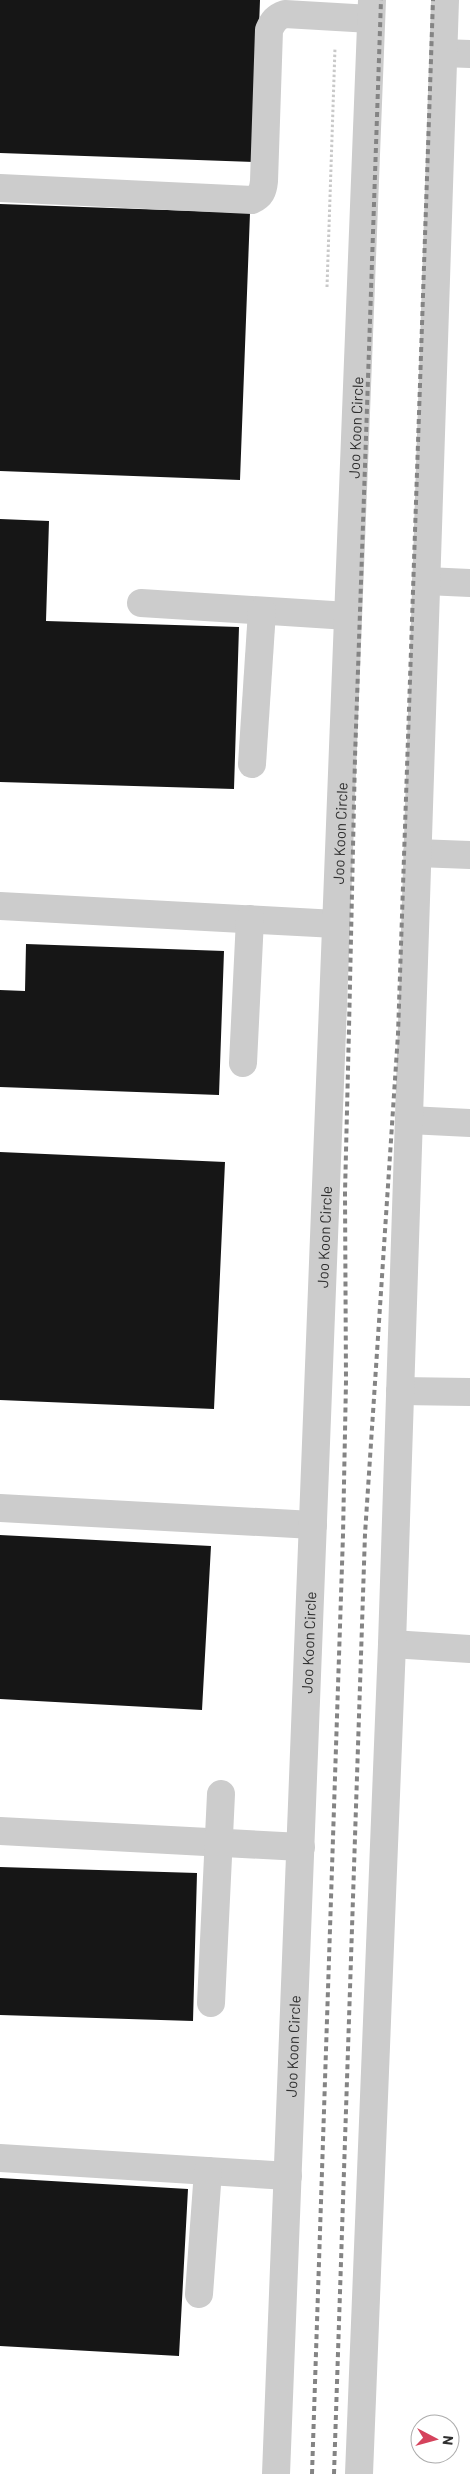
<svg xmlns="http://www.w3.org/2000/svg" width="470" height="2474" viewBox="0 0 470 2474" font-family="Barlow,sans-serif">
  <style>
    .building { fill: #161616 }
    .lines { fill: none; stroke-linecap: round; stroke-linejoin: round }
    .path { stroke: #c9c9c9; stroke-width: 3; stroke-dasharray: 2.5 2.5; stroke-linecap: butt }
    .minor { stroke: #ccc; stroke-width: 28 }
    .rail { stroke: #848484; stroke-width: 4; stroke-dasharray: 5 4; stroke-linecap: butt }
    .labels { text-anchor: middle; dominant-baseline: central; stroke-width: 5; stroke-linejoin: round; paint-order: stroke }
    .street-label { font-size: 15px; fill: #2f2f2f; stroke: #fff }
  </style>
  <rect width="100%" height="100%" fill="#fff"/>
  <path class="building" d="M0,0H260L254,162L0,153Z
    M0,204L250,213L240,480L0,471Z
    M0,519L49,521L46,621L239,627L234,789L0,782Z
    M26,944L224,951L219,1095L0,1087V990L25,991Z
    M0,1152L225,1162L214,1409L0,1400Z
    M0,1535L211,1546L202,1710L0,1699Z
    M0,1867L197,1873L193,2021L0,2015Z
    M0,2178L188,2189L179,2356L0,2346Z"/>
  <g class="lines">
    <path class="path" d="M327,287L335,48"/>
    <g class="minor">
      <path d="M443,53L470,54"/>
      <path d="M0,188L252,200C261,196 263,191 264,181L269,30C273,21 276,17 285,14L371,19"/>
      <path d="M426,581L470,583"/>
      <path d="M141,603L348,616"/>
      <path d="M252,764L262,611"/>
      <path d="M417,853L470,855"/>
      <path d="M0,906L336,924"/>
      <path d="M243,1063L250,919"/>
      <path d="M409,1120L470,1123"/>
      <path d="M400,1391L470,1392"/>
      <path d="M0,1508L313,1525"/>
      <path d="M392,1644L470,1649"/>
      <path d="M0,1831L301,1847"/>
      <path d="M211,2003L221,1794"/>
      <path d="M0,2158L288,2176"/>
      <path d="M199,2294L208,2171"/>
      <path id="s1" d="M276,2474L372,0"/>
      <path d="M359,2474L392,1644L445,0"/>
    </g>
    <path class="rail" d="M312,2474L343,1535L346,1381L345,1193L349,1028L355,757L381,0
      M334,2474L365,1534L398,1034L433,0"/>
  </g>
  <g class="labels">
    <g class="street-label">
      <text stroke="none"><textPath href="#s1" startOffset="2048">Joo Koon Circle</textPath></text>
      <text stroke="none"><textPath href="#s1" startOffset="1642">Joo Koon Circle</textPath></text>
      <text stroke="none"><textPath href="#s1" startOffset="1238">Joo Koon Circle</textPath></text>
      <text stroke="none"><textPath href="#s1" startOffset="832">Joo Koon Circle</textPath></text>
      <text stroke="none"><textPath href="#s1" startOffset="428">Joo Koon Circle</textPath></text>
    </g>
  </g>
  <g transform="translate(435 2439) rotate(96)"><circle r="24" fill="#ffffff" stroke="#acacac"/>
  <path d="M0-4L9 19L0 12L-9 19Z" fill="#d5435c"/>
  <text y="-8" font-size="14" font-weight="bold" text-anchor="middle" fill="#2f2f2f">N</text>
  </g>
</svg>
